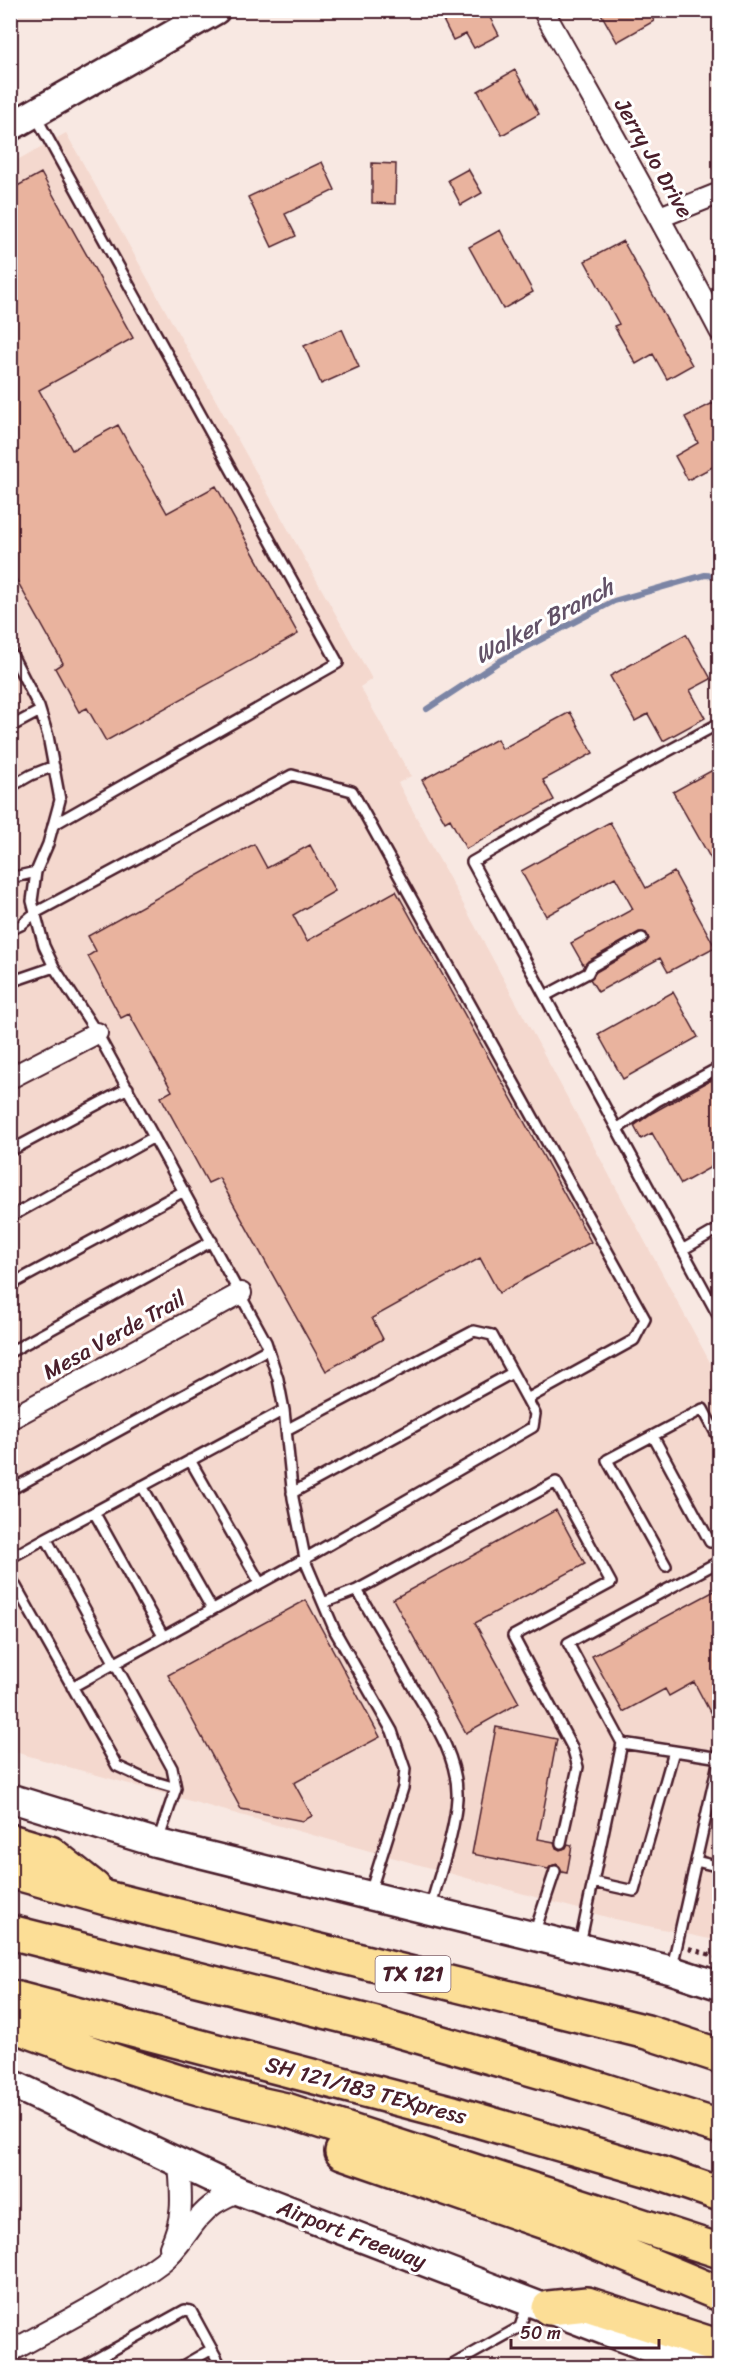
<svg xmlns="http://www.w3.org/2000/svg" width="730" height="2378" viewBox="0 0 730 2378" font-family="Sriracha,sans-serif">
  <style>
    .built { fill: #f4d8ce }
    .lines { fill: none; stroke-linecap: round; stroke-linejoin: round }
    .stream { stroke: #7c85a5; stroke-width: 6 }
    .building { fill: #e9b39e; stroke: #4a1f2b; stroke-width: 1.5 }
    .service-casing { stroke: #4a1f2b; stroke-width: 14 }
    .minor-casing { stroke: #4a1f2b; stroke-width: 24 }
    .secondary-casing { stroke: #4a1f2b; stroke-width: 32 }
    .motorway-casing { stroke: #4a1f2b; stroke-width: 38 }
    .path { stroke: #4a1f2b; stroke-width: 4; stroke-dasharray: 4.5 4.5; stroke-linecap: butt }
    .service { stroke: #fff; stroke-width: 9 }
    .minor { stroke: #fff; stroke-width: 20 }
    .secondary { stroke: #fff; stroke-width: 27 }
    .motorway { stroke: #fcde96; stroke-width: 33 }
    .labels { text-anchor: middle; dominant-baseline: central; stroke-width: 6; stroke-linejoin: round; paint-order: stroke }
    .shield { fill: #fff; stroke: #80626b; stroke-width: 1.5 }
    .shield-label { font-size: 21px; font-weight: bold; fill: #4a1f2b }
    .street-label { font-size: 22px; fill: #4a1f2b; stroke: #fff }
    .water-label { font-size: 24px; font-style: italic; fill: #635268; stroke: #fff }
  </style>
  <rect width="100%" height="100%" fill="#f8e8e2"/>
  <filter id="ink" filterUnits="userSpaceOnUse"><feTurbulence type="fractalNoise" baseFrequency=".0167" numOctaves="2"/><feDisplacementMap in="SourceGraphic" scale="12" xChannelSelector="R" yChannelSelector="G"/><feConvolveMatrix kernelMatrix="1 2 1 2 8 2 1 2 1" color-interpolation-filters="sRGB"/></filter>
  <g filter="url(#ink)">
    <path class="built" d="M66,133L372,679L360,687L411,776L398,783L719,1379V1941L610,1918L11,1751L10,164Z"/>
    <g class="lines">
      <path class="stream" d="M427,709L500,661L614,601L705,575L720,576"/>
    </g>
    <path class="building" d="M456,10H486L499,35L474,48L466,34L453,40L442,18Z
      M599,10H648L654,21L617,42Z
      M515,70L539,114L502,135L478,91Z
      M322,162L335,190L285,214L296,236L272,247L248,197Z
      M372,163L396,164L395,204L372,203Z
      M468,169L482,193L461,205L448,180Z
      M41,173L133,338L39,390L72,450L118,425L167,513L216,486L298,634L106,741L87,708L79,712L55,668L63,663L16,579L10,581V190Z
      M500,230L533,292L503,309L469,247Z
      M623,241L692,365L667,379L653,354L636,364L614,326L619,324L585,261Z
      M342,329L359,367L321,384L304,346Z
      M713,403L720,415V463L688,480L675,456L698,443L685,417Z
      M686,634L711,679L690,690L705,718L663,741L648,714L635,721L610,676Z
      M570,712L593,753L543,780L554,800L466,849L450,819L445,822L422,780L497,739L502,749Z
      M720,766V875L673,792Z
      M610,822L646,888L674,872L715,947L668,972L660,958L598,992L590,979L596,972L645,944L649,939L646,933L639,932L588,961L584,966L571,943L633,909L615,877L546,916L521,871Z
      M254,844L267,868L310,845L335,891L293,915L307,941L396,891L591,1242L499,1293L480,1258L372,1318L383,1339L326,1371L219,1178L208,1183L161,1097L172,1091L129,1014L121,1018L88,956L96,951L88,936Z
      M673,992L698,1037L623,1079L598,1034Z
      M720,1075V1162L681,1184L652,1133L641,1139L634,1126L652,1113Z
      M556,1510L585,1564L475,1623L519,1703L466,1733L393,1599Z
      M720,1588V1731L694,1682L669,1696L665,1689L623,1712L592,1656Z
      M306,1600L380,1737L294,1783L312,1816L303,1821L241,1809L168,1675Z
      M496,1727L557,1739L538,1839L554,1842L556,1848L560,1850L566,1848L568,1844L572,1845L567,1873L562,1872L560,1867L557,1864L551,1866L548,1869L472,1854Z"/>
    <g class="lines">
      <g class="service-casing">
        <path id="service" d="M35,115L338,663L53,825
          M10,651L39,707L48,736L60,800L48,844L36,872L32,901L44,946L54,967L97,1033L266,1342L278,1379L284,1410L293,1498L306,1563L335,1631L392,1731L405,1769L403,1788L370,1893
          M720,723L629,772L472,862L720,1319
          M10,727L40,711
          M10,787L31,775L54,766
          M10,878L36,872
          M10,930L21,925L35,913L292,775L352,791L645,1319L634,1340L527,1399L492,1335L474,1331L286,1430
          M10,982L54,967
          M545,996L588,973L591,967L642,938
          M617,1129L657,1101L720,1067
          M10,1151L128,1088
          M10,1217L154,1137
          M682,1250L720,1228
          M10,1285L184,1191
          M10,1352L212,1241
          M653,1436L710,1542
          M190,1460L260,1583
          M142,1486L212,1609
          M10,1490L268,1349
          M292,1493L512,1373
          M94,1512L163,1636
          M10,1558L46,1538
          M666,1566L607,1460L703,1409L720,1441
          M10,1576L117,1766L145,1779L176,1788
          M323,1603L357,1590
          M72,1687L306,1558L533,1427L535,1414L527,1399
          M622,1743L568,1643L720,1561
          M158,1841L176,1788L172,1768L46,1538L284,1410
          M696,1861L720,1867
          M593,1882L634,1891L674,1751
          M430,1909C439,1875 455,1833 457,1798C459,1754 428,1714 407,1677C391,1648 374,1619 357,1590L556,1482L611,1583L513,1636L572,1747L578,1767L561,1843
          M534,1934L555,1871
          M580,1944L622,1743L720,1758
          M672,1967L719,1759
          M80,2368L185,2310L191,2311L222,2368
          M179,2368L212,2349
          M447,2368L520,2327L528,2303"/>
      </g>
      <g class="minor-casing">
        <path id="minor" d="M543,10C603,117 663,222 720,331
          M660,217L720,193
          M10,1078L97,1033
          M10,1419L241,1293
          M170,2247C185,2215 181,2195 179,2162
          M10,2352C61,2323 115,2297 162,2262C183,2246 192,2219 214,2204C221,2199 231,2195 239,2191"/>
      </g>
      <g class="secondary-casing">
        <path id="secondary" d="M10,127L216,10
          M10,1798L157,1843L671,1970L720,1986
          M10,2083L239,2191L702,2368"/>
      </g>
      <g class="motorway-casing">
        <path id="motorway" d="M10,1841L50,1853L94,1888
          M10,1871L106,1898L647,2032L720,2056
          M10,1932L376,2024L584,2084L720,2127
          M10,1997L453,2113L656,2172L720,2194
          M10,2024C101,2057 191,2090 286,2110L720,2251
          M342,2152L559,2227L720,2294
          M549,2308L587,2304L720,2347"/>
      </g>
      <path class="path" d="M689,1948L720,1958"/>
      <use href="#service" class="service"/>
      <use href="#minor" class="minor"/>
      <use href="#secondary" class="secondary"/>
      <use href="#motorway" class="motorway"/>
    </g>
  </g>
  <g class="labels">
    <rect class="shield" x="375.5" y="1956" width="75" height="36" rx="4.5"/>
    <g class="shield-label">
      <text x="413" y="1974">TX 121</text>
    </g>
    <g class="street-label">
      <text transform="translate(654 158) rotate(60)">Jerry Jo Drive</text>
      <text transform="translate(114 1335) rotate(-29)">Mesa Verde Trail</text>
      <text transform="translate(366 2090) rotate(15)">SH 121/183 TEXpress</text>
      <text transform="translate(352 2234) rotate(21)">Airport Freeway</text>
    </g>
    <g class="water-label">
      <text transform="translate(544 621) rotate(-28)">Walker Branch</text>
    </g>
  </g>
  <rect width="730" height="2378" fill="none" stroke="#fff" stroke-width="36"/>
  <rect x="18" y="18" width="694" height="2342" fill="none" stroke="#4a1f2b" stroke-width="2" filter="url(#ink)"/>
  <path d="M511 2339v9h148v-9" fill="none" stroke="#4a1f2b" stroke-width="3"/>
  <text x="520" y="2339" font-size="18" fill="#4a1f2b" stroke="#ffffff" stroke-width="4.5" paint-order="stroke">50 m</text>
</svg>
